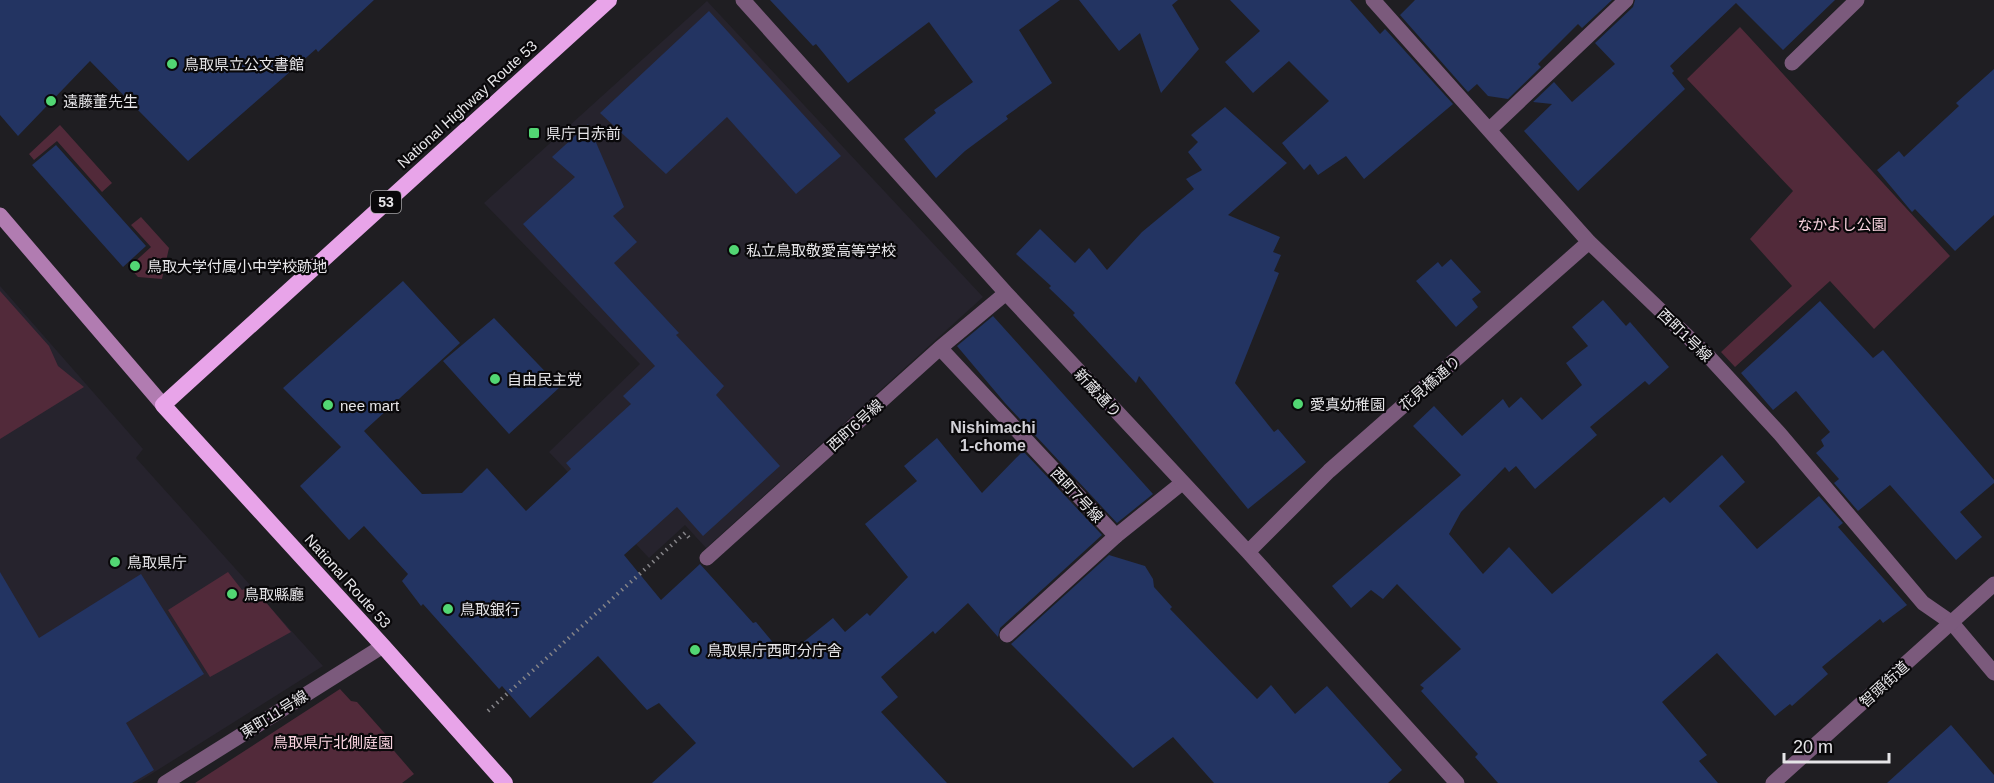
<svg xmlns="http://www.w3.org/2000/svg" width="1994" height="783" viewBox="0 0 1994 783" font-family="Helvetica,'Noto Sans JP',sans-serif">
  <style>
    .built { fill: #26232d }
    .green { fill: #522a3a }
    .building { fill: #233462 }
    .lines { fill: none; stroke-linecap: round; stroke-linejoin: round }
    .path { stroke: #858488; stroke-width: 4; stroke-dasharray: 1.5 4.5; stroke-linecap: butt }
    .service { stroke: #7b5a7c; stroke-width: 15 }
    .minor { stroke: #7b5a7c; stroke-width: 15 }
    .tertiary { stroke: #7b5a7c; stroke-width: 15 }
    .secondary { stroke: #b17cb1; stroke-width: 15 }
    .trunk { stroke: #e8a4e9; stroke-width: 16 }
    .poi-dot { fill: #52d673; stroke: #09080a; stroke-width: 2 }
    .labels { text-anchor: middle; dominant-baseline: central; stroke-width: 4.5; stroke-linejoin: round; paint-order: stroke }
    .shield { fill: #09080a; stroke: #a4a3a5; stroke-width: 1.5 }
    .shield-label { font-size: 14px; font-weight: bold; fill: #e6e5e8 }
    .poi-label { font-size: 15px; fill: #e6e5e8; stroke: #09080a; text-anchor: start }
    .street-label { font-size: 15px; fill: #e6e5e8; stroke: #09080a }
    .park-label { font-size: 15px; fill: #f9d3df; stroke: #09080a }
    .neighbourhood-label { font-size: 16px; font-weight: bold; fill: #d2d1d7; stroke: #09080a }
  </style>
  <rect width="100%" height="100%" fill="#1f1e22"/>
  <path class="built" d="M707,1L983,297L706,548L685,525L649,558L549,452L640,364L484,203Z
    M0,286L143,449L136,458L323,666L137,783H0Z"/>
  <path class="green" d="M1740,27L1950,256L1874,329L1830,281L1735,367L1721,352L1792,286L1750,239L1793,191L1687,79Z
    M60,125L112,183L102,192L57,141L34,160L29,154Z
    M141,217L169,248L162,279L138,277L129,267L151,247L131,225Z
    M0,291L49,346L58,366L84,387L0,439Z
    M228,572L242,590L252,586L291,632L210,677L168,610Z
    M340,689L351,701L357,702L388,737L389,745L414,774L402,783H195Z"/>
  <path class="building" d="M0,0H374L318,52L316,49L188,161L90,61L18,136L0,115Z
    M770,0H1060L1019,30L1052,83L1006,116L1008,119L965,151L936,178L904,139L936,113L934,110L973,82L929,22L848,83L816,44L813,46Z
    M1079,0H1178L1172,5L1199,49L1161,93L1140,33L1119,51Z
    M1230,0H1350L1380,34L1385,29L1453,104L1364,179L1346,156L1318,175L1310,164L1304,170L1282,143L1329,101L1289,61L1253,93L1225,62L1260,31Z
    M1415,0H1612L1582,28L1578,24L1538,64L1541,67L1508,99L1488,96L1477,84L1468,92L1400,15Z
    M1635,0H1835L1783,50L1736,3L1670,66L1674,71L1672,73L1685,89L1578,191L1524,131L1552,104L1533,102L1554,82L1572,102L1615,64L1595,43L1633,7Z
    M709,11L841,156L796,194L727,117L666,174L600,113Z
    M1994,69V215L1955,251L1915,209L1912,212L1877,170L1899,151L1904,157L1959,106L1956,103Z
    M1225,107L1287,163L1228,215L1280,237L1273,252L1281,255L1274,271L1279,273L1235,383L1274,432L1278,429L1306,462L1248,509L1139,376L1136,383L1073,315L1075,313L1049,288L1051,286L1016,254L1040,229L1075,263L1089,248L1107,270L1142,232L1194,189L1186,179L1202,170L1188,152L1198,142L1191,135Z
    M588,124L624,207L613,216L637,242L614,263L679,333L676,335L724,386L716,395L780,466L703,536L677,507L624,555L661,600L700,564L753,623L756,622L785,657L833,618L845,632L867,613L870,616L908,577L865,524L917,481L904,466L937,438L982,493L1023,451L1102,535L1000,628L998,637L968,603L935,634L933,631L881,677L898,697L881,712L947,783H652L696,743L659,703L647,710L598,656L530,718L502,686L499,689L423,604L421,606L402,581L408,574L364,526L349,540L300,486L341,447L283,388L403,281L460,343L364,431L422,494L462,493L487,468L526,511L571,469L566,463L631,404L623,396L655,366L523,224L575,177L552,157Z
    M56,145L146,246L123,267L32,165Z
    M1451,259L1481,292L1472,299L1478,307L1456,327L1416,281L1438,262L1442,267Z
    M1603,300L1626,326L1630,322L1669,367L1649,385L1645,381L1590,427L1597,435L1535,489L1516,466L1509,472L1505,467L1461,512L1449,534L1483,574L1509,547L1552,594L1664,497L1670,503L1722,455L1745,482L1719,506L1757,549L1819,496L1843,523L1838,527L1907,605L1883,623L1880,619L1822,667L1828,674L1792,706L1790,704L1775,716L1717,653L1662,702L1707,755L1699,761L1718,783H1498L1475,757L1478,754L1421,691L1424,688L1420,685L1461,649L1397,584L1383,599L1371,590L1351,608L1332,586L1461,475L1413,426L1434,406L1462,436L1503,399L1509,408L1521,397L1542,420L1582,385L1566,363L1588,346L1572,327Z
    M1820,301L1873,358L1883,350L1994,480V483L1960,512L1982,537L1956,560L1890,485L1858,511L1834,483L1839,479L1816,453L1824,446L1821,440L1830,432L1796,391L1773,410L1741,373Z
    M993,316L1153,494L1117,523L1005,403L957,346Z
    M494,318L560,387L509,434L443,361Z
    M1109,555L1145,566L1153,579L1154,587L1172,607L1170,609L1257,699L1271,685L1295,714L1327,686L1402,770L1388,783H1214L1173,737L1133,768L1011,644Z
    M0,572L39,638L141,574L204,674L126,723L154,770L132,783H0Z
    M1951,725L1994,775V783H1887Z"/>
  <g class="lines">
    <path class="path" d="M488,711L685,533L691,540"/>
    <path class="service" d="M1792,63L1857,0
      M1007,635L1116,536L1182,483"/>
    <path class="minor" d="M743,0L1006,293L1248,552L1457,783
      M1373,0L1589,242L1710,358L1780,434L1923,603L1952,623L1994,673
      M1490,129L1626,0
      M940,348L1116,536
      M1248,552L1329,471L1589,242
      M707,558L940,348L1006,293
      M165,783L383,646"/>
    <path class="tertiary" d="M1773,783L1994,584"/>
    <path class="secondary" d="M0,215L163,405"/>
    <path class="trunk" d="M505,783L383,646L163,405L609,0"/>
  </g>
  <g class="poi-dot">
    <circle cx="172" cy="64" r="6"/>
    <circle cx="51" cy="101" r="6"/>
    <rect x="528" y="127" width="12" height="12" rx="3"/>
    <circle cx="734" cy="250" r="6"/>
    <circle cx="135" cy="266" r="6"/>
    <circle cx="495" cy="379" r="6"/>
    <circle cx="1298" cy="404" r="6"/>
    <circle cx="328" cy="405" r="6"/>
    <circle cx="115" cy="562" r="6"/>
    <circle cx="232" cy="594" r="6"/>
    <circle cx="448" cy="609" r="6"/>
    <circle cx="695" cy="650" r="6"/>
  </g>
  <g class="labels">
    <rect class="shield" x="371" y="191" width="30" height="22" rx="4.5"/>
    <g class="shield-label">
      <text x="386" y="202">53</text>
    </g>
    <g class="poi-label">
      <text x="184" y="64">鳥取県立公文書館</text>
      <text x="63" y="101">遠藤董先生</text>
      <text x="546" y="133">県庁日赤前</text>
      <text x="746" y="250">私立鳥取敬愛高等学校</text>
      <text x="147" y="266">鳥取大学付属小中学校跡地</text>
      <text x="507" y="379">自由民主党</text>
      <text x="1310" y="404">愛真幼稚園</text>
      <text x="340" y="405">nee mart</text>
      <text x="127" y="562">鳥取県庁</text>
      <text x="244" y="594">鳥取縣廳</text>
      <text x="460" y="609">鳥取銀行</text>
      <text x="707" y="650">鳥取県庁西町分庁舎</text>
    </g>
    <g class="street-label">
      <text transform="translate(467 104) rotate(-42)">National Highway Route 53</text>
      <text transform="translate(1685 335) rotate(44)">西町1号線</text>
      <text transform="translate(1430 383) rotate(-41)">花見橋通り</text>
      <text transform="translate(1098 393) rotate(47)">新蔵通り</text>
      <text transform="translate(855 425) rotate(-42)">西町6号線</text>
      <text transform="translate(1077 495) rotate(47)">西町7号線</text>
      <text transform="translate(348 581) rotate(48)">National Route 53</text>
      <text transform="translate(1884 684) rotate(-42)">智頭街道</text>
      <text transform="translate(274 714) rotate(-32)">東町11号線</text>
    </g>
    <g class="park-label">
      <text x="1842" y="224">なかよし公園</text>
      <text x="333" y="742">鳥取県庁北側庭園</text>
    </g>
    <g class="neighbourhood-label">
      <text x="993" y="427">Nishimachi<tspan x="993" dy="18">1-chome</tspan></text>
    </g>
  </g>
  <path d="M1784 753v9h105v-9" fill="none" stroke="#e6e5e8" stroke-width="3"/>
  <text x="1793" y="753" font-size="18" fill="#e6e5e8" stroke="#09080a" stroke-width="4.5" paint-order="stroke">20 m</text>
</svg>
